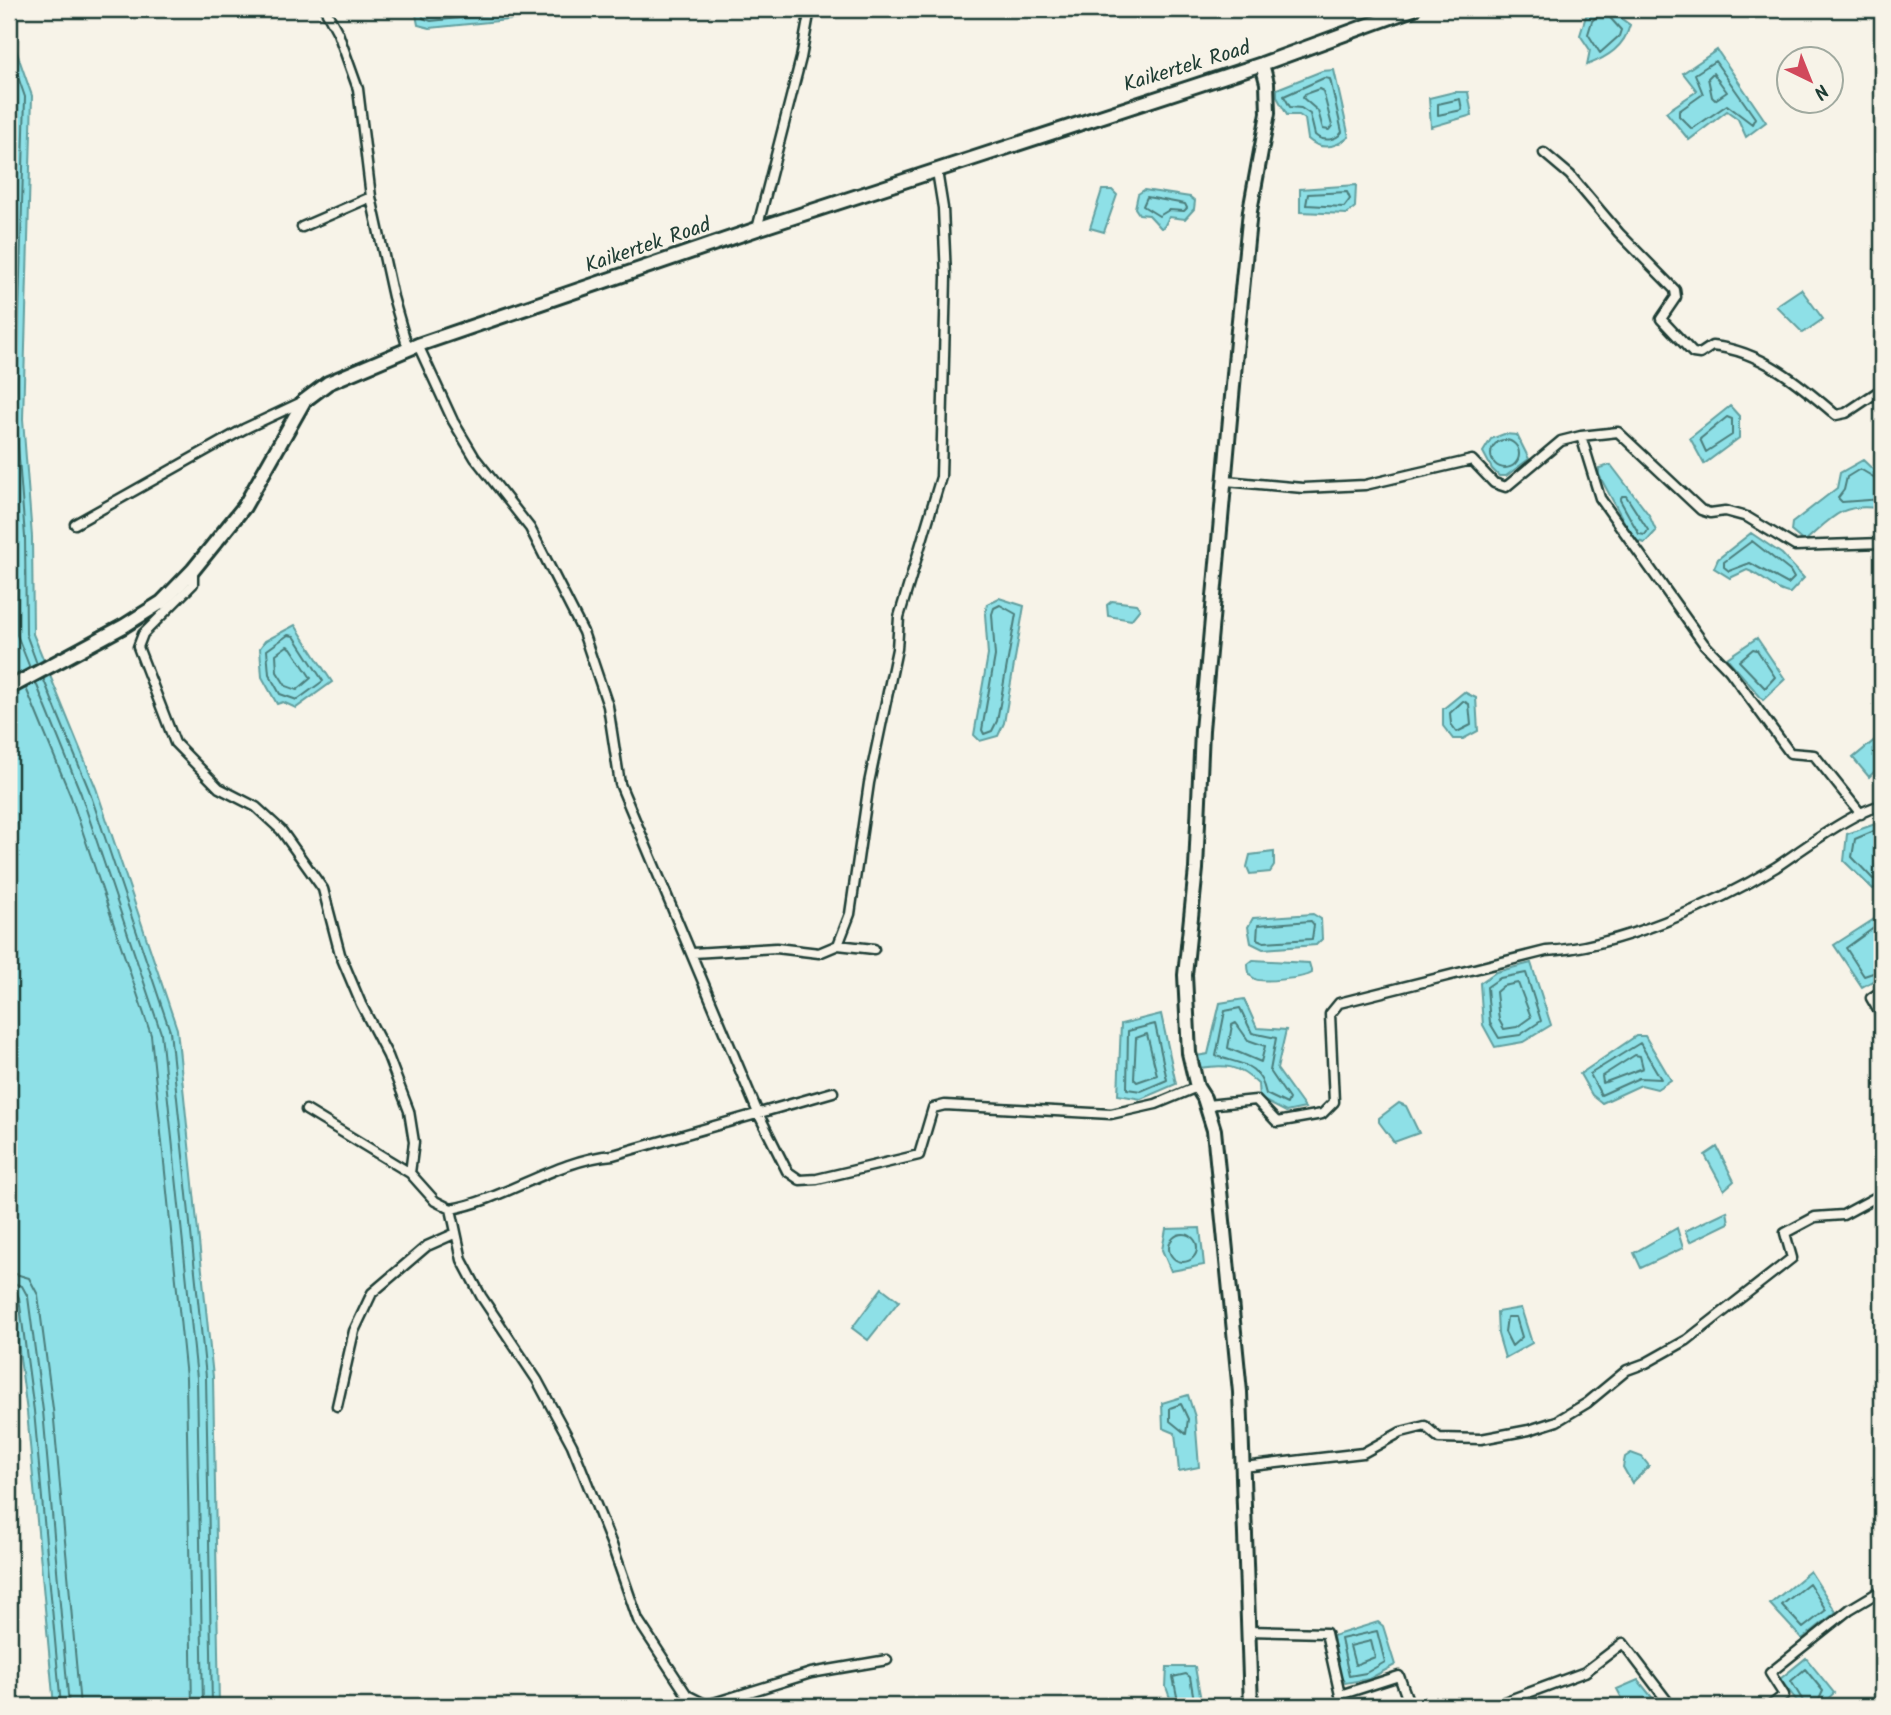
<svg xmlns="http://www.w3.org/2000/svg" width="1891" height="1715" viewBox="0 0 1891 1715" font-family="Kalam,sans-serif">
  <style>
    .water { fill: #8ee0e7; stroke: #629f9f; stroke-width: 2 }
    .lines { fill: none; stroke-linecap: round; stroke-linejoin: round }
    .shore { stroke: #4b7e7c; stroke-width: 2 }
    .minor-casing { stroke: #1f3d34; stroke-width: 13 }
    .secondary-casing { stroke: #1f3d34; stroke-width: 18 }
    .minor { stroke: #f7f3e8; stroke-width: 8 }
    .secondary { stroke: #f7f3e8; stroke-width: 12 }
    .labels { text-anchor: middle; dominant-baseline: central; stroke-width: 5; stroke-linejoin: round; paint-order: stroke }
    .street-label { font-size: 21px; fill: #1f3d34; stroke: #f7f3e8 }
  </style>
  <rect width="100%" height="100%" fill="#f7f3e8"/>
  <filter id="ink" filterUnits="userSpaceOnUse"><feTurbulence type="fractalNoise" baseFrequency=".0143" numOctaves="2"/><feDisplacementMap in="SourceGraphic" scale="14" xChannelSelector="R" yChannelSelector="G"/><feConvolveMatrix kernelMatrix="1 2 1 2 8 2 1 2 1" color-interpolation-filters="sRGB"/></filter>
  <g filter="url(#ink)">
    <path class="water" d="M415,9H526L525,18L519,19L430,28L418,25Z
      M1598,9H1608L1630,25C1624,47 1608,57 1587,65L1590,50L1580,35L1586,16Z
      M9,30L32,96L23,419L32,537L33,634L96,788L177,1029L213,1377L219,1706H54L27,1412L9,1273Z
      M1717,50L1766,122L1746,137L1738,119L1727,111L1689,140L1666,112L1697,91L1683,73Z
      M1334,70L1349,137C1336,147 1321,151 1308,139L1305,119L1299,115H1287L1277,97V89L1322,71Z
      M1454,92H1468L1472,115L1431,127L1429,98Z
      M1356,185L1355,207L1347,214L1300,212V189Z
      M1102,190H1112L1117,195L1104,232L1090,228Z
      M1144,190L1190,197L1195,201L1194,209L1185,219L1169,217L1164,227L1161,228L1149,215L1139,214L1135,208L1138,194Z
      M1801,289L1823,319L1803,333L1776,306Z
      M1730,406L1739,416V438L1704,464L1690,438Z
      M1504,434L1517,435L1529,459L1506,476H1499L1492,469L1483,452L1491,439Z
      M1863,460L1882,478V504L1877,508C1840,503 1831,519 1804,542L1791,531L1792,523L1837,488L1840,473Z
      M1611,465L1649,515L1656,531L1645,543L1634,540L1599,475V468Z
      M1751,533L1782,554L1804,578L1790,593C1776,592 1762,575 1747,570L1730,578L1714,568L1718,559Z
      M999,598L1024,606L1004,723L998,736L980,741L974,735L988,655L985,614L987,604Z
      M1112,601L1136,604L1140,609L1131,620L1108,616L1107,605Z
      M295,625L332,682L296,708L283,702L277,704L262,677L260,648L265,641Z
      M1757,638L1785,679L1763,700L1727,658Z
      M1464,692L1476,698L1478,731L1463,739H1453L1443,726V709Z
      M1882,734V764L1869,777L1853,758Z
      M1878,823L1882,830V884L1873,889L1844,861L1847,834Z
      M1274,852V866L1270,872L1250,874L1247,867L1250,855Z
      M1313,914L1321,919L1322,939L1316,945L1263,949L1251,943L1248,927L1253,918Z
      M1882,914V976L1862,987L1834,945Z
      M1253,960L1309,963L1312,973C1304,978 1262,983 1255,979C1249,976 1248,971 1248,964Z
      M1531,963L1551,1025L1523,1042L1495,1047L1483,1025L1480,983L1496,972Z
      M1244,999L1257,1028L1286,1030L1277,1069L1305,1108L1286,1112L1259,1098L1258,1084C1238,1065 1226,1064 1200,1068L1196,1056L1208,1054L1220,1003Z
      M1161,1014L1176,1084L1141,1099L1118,1095L1121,1024Z
      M1636,1036H1645L1671,1080L1657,1089L1641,1085L1602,1103L1592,1095L1580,1074Z
      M1399,1103L1406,1106L1419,1133L1394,1142L1379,1122V1118Z
      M1717,1147L1734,1181L1724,1190L1705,1155Z
      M1727,1211L1729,1223L1690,1242L1685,1231Z
      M1200,1228L1204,1265L1171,1271L1162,1250L1166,1229Z
      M1677,1228L1683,1248L1641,1268L1634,1253Z
      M882,1288L899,1301L868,1340L852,1328Z
      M1521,1308L1532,1343L1505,1358L1498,1334L1497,1312Z
      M1188,1395L1195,1417L1199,1467L1179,1471L1175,1433L1163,1428L1162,1403Z
      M1631,1453L1642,1457L1649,1466L1632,1483L1623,1467L1625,1457Z
      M1810,1571L1836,1612L1802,1639L1770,1604Z
      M1378,1622L1383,1626L1395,1665L1369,1679L1345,1683L1339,1674L1333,1636Z
      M1806,1658L1834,1693L1820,1706H1801L1780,1679Z
      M1167,1667H1195L1202,1706H1173L1166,1687Z
      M1638,1680L1659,1706H1626L1617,1689Z"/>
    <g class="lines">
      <path class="shore" d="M422,9L423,18L431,21L516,12L519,9
        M1601,12H1605L1621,30L1619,36L1600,53L1588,34L1592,21Z
        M9,51L25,97L16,419L25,537L26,634L37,664
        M1715,61L1755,118L1752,124L1727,105L1692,129L1679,116V111L1703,94L1695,74Z
        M1713,73L1727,92L1715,100L1712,97L1708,78Z
        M9,77L16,99L9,354
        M1324,78L1330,79L1342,132C1336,141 1323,142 1315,135L1310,114L1301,108L1290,107L1284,96Z
        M1319,89L1323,91L1332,126L1329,130L1323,129L1318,111L1303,98L1305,94Z
        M1460,99L1462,110L1438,115V104Z
        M1347,192L1350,199L1344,207L1306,205L1308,194Z
        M1147,197L1185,204L1187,208L1184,211L1169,210L1159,216L1143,206Z
        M1727,417L1732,419V435L1706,452L1700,439Z
        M9,435L16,537L17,635L30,668
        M1491 454a14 14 0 1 1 28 0a14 14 0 1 1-28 0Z
        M1882,482L1860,469L1847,477L1844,490L1838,498L1842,502L1882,499
        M1622,496H1626L1648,530L1645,535L1639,534L1620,500Z
        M1752,541L1790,571L1794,578L1788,584L1750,563L1729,571L1724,567V562Z
        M1000,605L1016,614L997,721L992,731L984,734L982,730L995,656L992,614L994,608Z
        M288,635L294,636L323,681L297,700L280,694L269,674L267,650Z
        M287,646L291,648L311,678L297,690L286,686L277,672L276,654Z
        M1753,649L1757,650L1775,677L1765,688L1739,661Z
        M43,678L89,790L170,1031L206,1377L212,1706
        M36,683L81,794L161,1033L197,1378L203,1706
        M26,688L71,797L151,1035L186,1378L192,1706
        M1463,701L1469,704L1471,725L1457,732L1451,724L1450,713Z
        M1882,832L1874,831L1855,839L1852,857L1873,879L1882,878
        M1311,921L1314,925L1312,939L1264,942L1257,939L1258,925Z
        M1882,922L1846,948L1864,976L1882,970
        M1526,973L1541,1021L1520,1035L1499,1038L1490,1023L1487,987L1500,978Z
        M1518,983L1531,1017L1517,1027L1504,1029L1499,1020L1496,992L1503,986Z
        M1240,1008L1252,1033L1276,1038L1270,1071L1289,1099L1287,1104L1266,1094C1259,1062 1242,1065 1216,1056L1225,1011Z
        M1236,1023L1248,1040L1265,1046L1261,1062L1228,1048L1232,1025Z
        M1155,1024L1167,1080L1141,1091L1127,1089L1128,1031Z
        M1147,1034L1157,1075L1137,1082L1134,1079L1136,1038Z
        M1640,1043L1661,1079L1639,1078L1601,1095L1590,1074Z
        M1635,1055L1640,1056L1643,1068L1603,1083L1602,1076Z
        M1169 1248a14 14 0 1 1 28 0a14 14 0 1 1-28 0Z
        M9,1272L29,1278L38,1295L53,1409L80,1706
        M9,1282L22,1286L28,1297L43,1411L69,1706
        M9,1291L16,1292L19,1298L34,1411L61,1706
        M1507,1317H1516L1522,1337L1512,1346L1505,1332Z
        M1181,1404L1188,1419L1186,1434L1170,1421V1408Z
        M1809,1583L1826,1610L1803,1628L1782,1605Z
        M1377,1631L1385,1662L1366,1673L1349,1676L1341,1639Z
        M1371,1641L1375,1657L1355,1665L1350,1646Z
        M1179,1706L1173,1677L1186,1674L1190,1677L1195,1706
        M1806,1706L1791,1681L1805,1669L1823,1691L1816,1706"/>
      <g class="minor-casing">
        <path id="minor" d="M325,9L338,33L358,89L371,197L393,297L408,349
          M1544,153L1570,175L1619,233L1675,290L1676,297L1661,319L1693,353L1700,354L1712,346C1760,350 1800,384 1836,415L1846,413L1882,389
          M302,227L371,197
          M757,229L801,58L810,9
          M418,345L453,421L475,458L530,528L583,632L608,706L620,784L758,1113L787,1171L800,1180L817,1179L919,1155L933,1108L945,1105L1111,1114L1156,1104L1197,1087
          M1581,436L1618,432L1701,510L1710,513L1725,511L1747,517L1795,546L1882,543
          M1226,481L1303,488L1365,485L1472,460L1494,483L1506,487L1561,441L1581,436L1600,498L1704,644L1729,670L1790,753L1814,755L1861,814
          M75,524L244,429L302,402
          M193,570V584L143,634L138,647L175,743L219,788L256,807L281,830L323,889L340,954L361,1004L388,1056L409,1111L414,1142L410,1173L435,1201L451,1209
          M874,949L838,945L850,914L869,783L897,649L899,617L941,477L946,277L943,208L937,171
          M693,953L776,948L819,953L838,945
          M1882,991L1871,998L1882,1017
          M833,1092L613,1155C555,1160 507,1199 451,1209L462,1260L481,1296L537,1380L572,1445L612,1545L638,1620L687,1695L707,1705L811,1673L887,1660
          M1207,1105L1256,1100L1277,1122L1322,1114L1334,1102L1330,1014L1339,1003L1546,951C1616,948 1716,904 1776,867C1803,849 1852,812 1882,805
          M306,1110L410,1173
          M337,1406L354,1331L372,1293L427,1246L454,1234
          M1243,1467L1363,1453L1401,1432L1425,1426L1439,1438L1481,1439L1529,1430L1557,1421L1587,1403L1627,1370L1646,1363L1687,1340L1792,1258L1785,1233L1815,1217L1843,1215L1882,1194
          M1247,1631L1326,1633L1340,1695L1399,1676L1410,1706
          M1493,1706L1585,1672L1623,1643L1671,1706
          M1770,1706L1784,1695L1770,1673L1850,1609L1882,1590"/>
      </g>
      <g class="secondary-casing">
        <path id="secondary" d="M9,688L124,626L162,602L193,570L244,507L304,401L328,383L418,345L757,229L1262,64L1413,9
          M1251,1706L1240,1392L1214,1130L1204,1098L1197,1087L1189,1053L1185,975L1196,869L1202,730L1238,330L1250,211L1268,113L1267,83L1262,64"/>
      </g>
      <use href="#minor" class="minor"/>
      <use href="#secondary" class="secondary"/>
    </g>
  </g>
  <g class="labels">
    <g class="street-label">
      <text transform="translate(1187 67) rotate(-17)">Kaikertek Road</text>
      <text transform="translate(648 246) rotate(-19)">Kaikertek Road</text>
    </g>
  </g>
  <rect width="1891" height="1715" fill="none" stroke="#f7f3e8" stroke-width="35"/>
  <rect x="18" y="18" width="1856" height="1680" fill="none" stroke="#1f3d34" stroke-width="2.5" filter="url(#ink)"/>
  <g transform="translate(1810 80) rotate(137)"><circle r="33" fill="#f7f3e8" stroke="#a1aaa0" stroke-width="2"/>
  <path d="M0-5L12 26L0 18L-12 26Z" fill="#d1495b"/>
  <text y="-10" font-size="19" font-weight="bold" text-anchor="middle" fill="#1f3d34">N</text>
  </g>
</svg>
